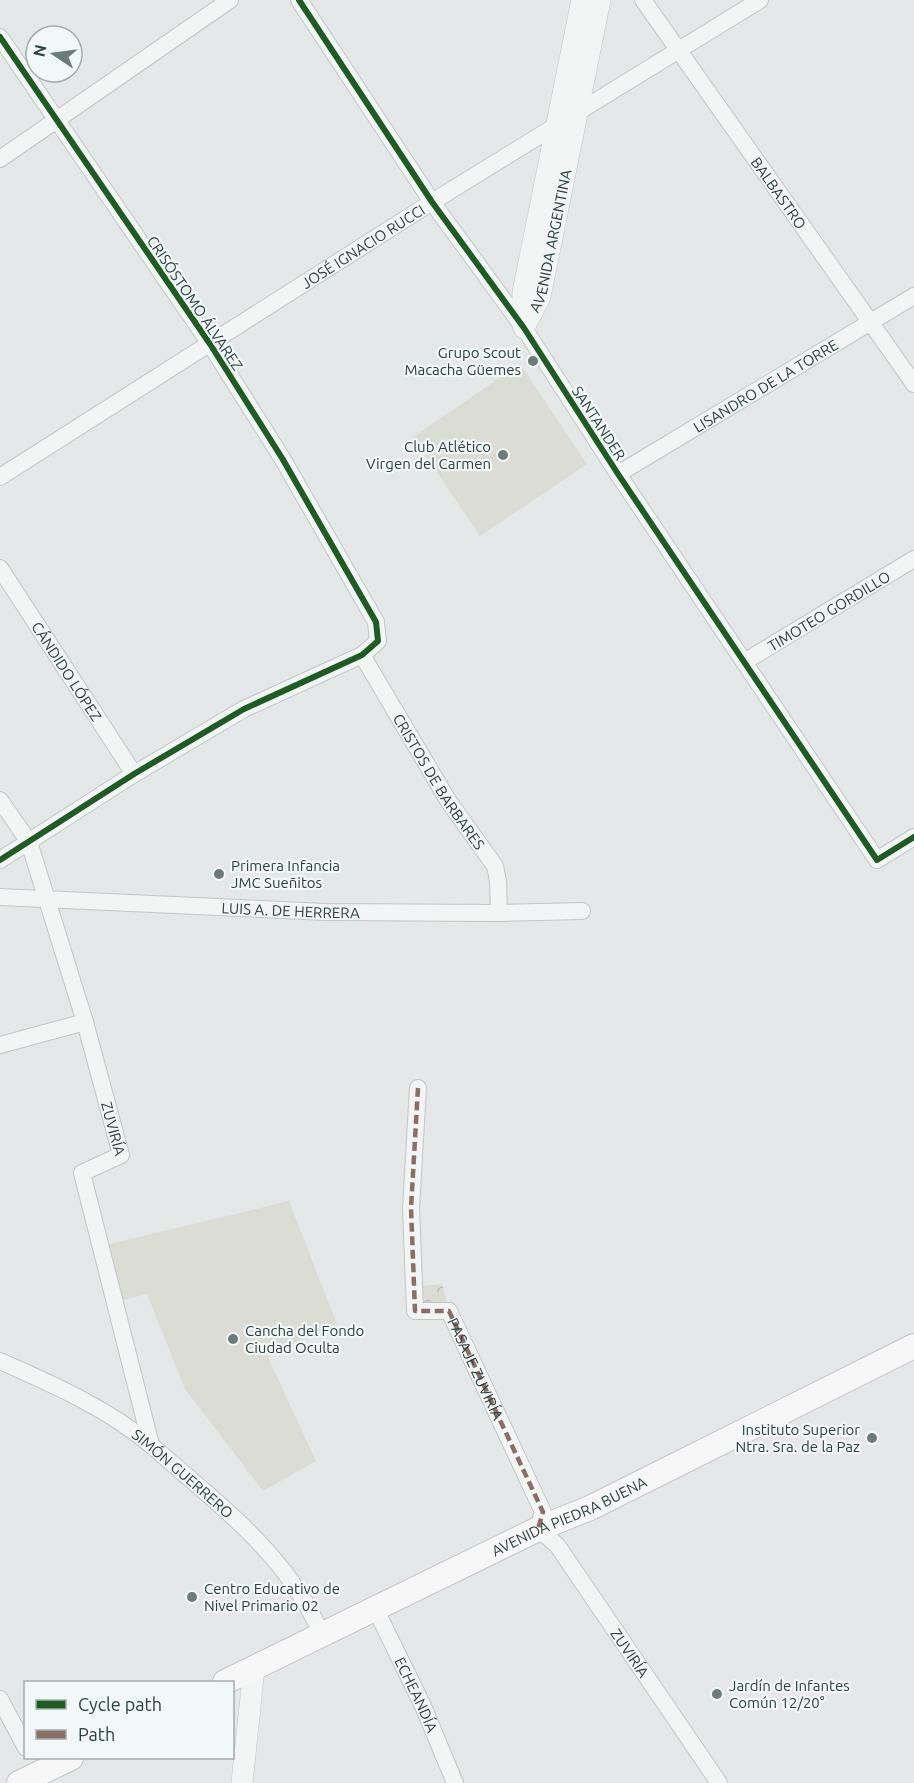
<svg xmlns="http://www.w3.org/2000/svg" width="914" height="1783" viewBox="0 0 914 1783" font-family="Ubuntu,sans-serif">
  <style>
    .park { fill: url(#park-crowns) }
    .pitch { fill: #dbddd4 }
    .lines { fill: none; stroke-linecap: round; stroke-linejoin: round }
    .minor-casing { stroke: #c2c6c6; stroke-width: 18 }
    .tertiary-casing { stroke: #c2c6c6; stroke-width: 22 }
    .secondary-casing { stroke: #c2c6c6; stroke-width: 26 }
    .minor { stroke: #f3f5f5; stroke-width: 16 }
    .tertiary { stroke: #f3f5f5; stroke-width: 21 }
    .secondary { stroke: #f7f7f7; stroke-width: 24 }
    .quiet { stroke: #8d6e63; stroke-width: 4.5; stroke-dasharray: 9 4.5; stroke-linecap: butt }
    .cycleway-casing { stroke: #f2f7f7; stroke-width: 10 }
    .cycleway { stroke: #1b5e20; stroke-width: 6 }
    .poi-dot { fill: #6b7c7b; stroke: #f2f7f7; stroke-width: 2 }
    .labels { text-anchor: middle; dominant-baseline: central; stroke-width: 4.5; stroke-linejoin: round; paint-order: stroke }
    .street-label { font-size: 15px; fill: #2a4240; stroke: #f2f7f7 }
    .poi-label { font-size: 15px; fill: #2a4240; stroke: #f2f7f7; text-anchor: start }
  </style>
  <defs>
    <pattern id="park-crowns" width="20" height="18" patternUnits="userSpaceOnUse" patternTransform="scale(1.5)"><rect width="20" height="18" fill="#dbddd4"/><path d="M2 6a3 3 0 1 1 6 0M12 15a3 3 0 1 1 6 0" fill="none" stroke="#bcbfb7"/></pattern>
  </defs>
  <rect width="100%" height="100%" fill="#e4e8e8"/>
  <path class="park" d="M442,1284L449,1311H415L414,1287Z"/>
  <path class="pitch" d="M520,364L587,464L480,536L413,437Z
    M289,1201L337,1324L267,1355L316,1461L263,1491L185,1389L147,1294L115,1302L101,1246Z"/>
  <g class="lines">
    <g class="minor-casing">
      <g id="minor">
        <path d="M299,0L432,202L524,328L618,474L877,860L914,837"/>
        <path id="s1" d="M643,0L914,384"/>
        <path d="M0,37L210,344L282,458L376,622L378,641L362,655L244,709L134,774L0,860"/>
        <path d="M0,159L230,0"/>
        <path id="s2" d="M618,474L914,296"/>
        <path id="s3" d="M0,477L432,202L760,0"/>
        <path id="s4" d="M0,568L134,774"/>
        <path id="s5" d="M362,655L449,802L495,866L498,881L499,913"/>
        <path id="s6" d="M744,662L914,559"/>
        <path id="s7" d="M0,800L29,842L85,1022L121,1155L82,1173L151,1445"/>
        <path id="s8" d="M0,897L326,912L499,913L582,911"/>
        <path d="M0,1045L85,1022"/>
        <path id="s9" d="M418,1088L411,1208L415,1311H449L543,1512L538,1529L557,1545L719,1783"/>
        <path id="s10" d="M0,1361C52,1384 107,1408 151,1445C203,1491 267,1539 303,1599C311,1611 316,1624 323,1636"/>
        <path id="s11" d="M375,1608L423,1706L455,1783"/>
        <path d="M0,1699L26,1748"/>
      </g>
    </g>
    <g class="tertiary-casing">
      <g id="tertiary">
        <path d="M523,325V292L582,0"/>
        <path id="s12" d="M524,328L540,297L600,0"/>
        <path d="M242,1783L254,1668"/>
      </g>
    </g>
    <g class="secondary-casing">
      <g id="secondary">
        <path id="s13" d="M225,1682L538,1529L590,1508L914,1346"/>
        <path d="M19,1783L71,1758"/>
      </g>
    </g>
    <use href="#minor" class="minor"/>
    <use href="#tertiary" class="tertiary"/>
    <use href="#secondary" class="secondary"/>
    <path class="quiet" id="s14" d="M418,1088L411,1208L415,1311H449L543,1512L538,1529"/>
    <g class="cycleway-casing">
      <path id="cycleway" d="M299,0L432,202L524,328L618,474L877,860L914,837
        M0,37L210,344L282,458L376,622L378,641L362,655L244,709L134,774L0,860"/>
    </g>
    <use href="#cycleway" class="cycleway"/>
  </g>
  <g class="poi-dot">
    <circle cx="533" cy="361" r="6"/>
    <circle cx="503" cy="455" r="6"/>
    <circle cx="219" cy="874" r="6"/>
    <circle cx="233" cy="1339" r="6"/>
    <circle cx="872" cy="1438" r="6"/>
    <circle cx="192" cy="1597" r="6"/>
    <circle cx="717" cy="1694" r="6"/>
  </g>
  <g class="labels">
    <g class="street-label">
      <text stroke="none"><textPath href="#s1" startOffset="236">BALBASTRO</textPath></text>
      <text stroke="none"><textPath href="#s12" startOffset="92">AVENIDA ARGENTINA</textPath></text>
      <text stroke="none"><textPath href="#s3" startOffset="430">JOSÉ IGNACIO RUCCI</textPath></text>
      <text transform="translate(195 303) rotate(56)">CRISÓSTOMO ÁLVAREZ</text>
      <text stroke="none"><textPath href="#s2" startOffset="172">LISANDRO DE LA TORRE</textPath></text>
      <text transform="translate(599 423) rotate(57)">SANTANDER</text>
      <text stroke="none"><textPath href="#s6" startOffset="99">TIMOTEO GORDILLO</textPath></text>
      <text stroke="none"><textPath href="#s4" startOffset="123">CÁNDIDO LÓPEZ</textPath></text>
      <text stroke="none"><textPath href="#s5" startOffset="148">CRISTOS DE BARBARES</textPath></text>
      <text stroke="none"><textPath href="#s8" startOffset="291">LUIS A. DE HERRERA</textPath></text>
      <text stroke="none"><textPath href="#s7" startOffset="350">ZUVIRÍA</textPath></text>
      <text stroke="none"><textPath href="#s14" startOffset="321">PASAJE ZUVIRÍA</textPath></text>
      <text stroke="none"><textPath href="#s10" startOffset="216">SIMÓN GUERRERO</textPath></text>
      <text stroke="none"><textPath href="#s13" startOffset="382">AVENIDA PIEDRA BUENA</textPath></text>
      <text stroke="none"><textPath href="#s9" startOffset="652">ZUVIRÍA</textPath></text>
      <text stroke="none"><textPath href="#s11" startOffset="96">ECHEANDÍA</textPath></text>
    </g>
    <g class="poi-label">
      <text x="521" y="352" text-anchor="end">Grupo Scout<tspan x="521" dy="17">Macacha Güemes</tspan></text>
      <text x="491" y="446" text-anchor="end">Club Atlético<tspan x="491" dy="17">Virgen del Carmen</tspan></text>
      <text x="231" y="865">Primera Infancia<tspan x="231" dy="17">JMC Sueñitos</tspan></text>
      <text x="245" y="1330">Cancha del Fondo<tspan x="245" dy="17">Ciudad Oculta</tspan></text>
      <text x="860" y="1429" text-anchor="end">Instituto Superior<tspan x="860" dy="17">Ntra. Sra. de la Paz</tspan></text>
      <text x="204" y="1588">Centro Educativo de<tspan x="204" dy="17">Nivel Primario 02</tspan></text>
      <text x="729" y="1685">Jardín de Infantes<tspan x="729" dy="17">Común 12/20°</tspan></text>
    </g>
  </g>
  <rect x="24" y="1681" width="210" height="78" fill="#f2f7f7" stroke="#a2afae" stroke-width="1.5"/>
  <rect x="36" y="1700" width="30" height="9" fill="#1b5e20" stroke="#a2afae" stroke-width="1.5"/>
  <text x="78" y="1711" font-size="18" fill="#2a4240">Cycle path</text>
  <rect x="36" y="1730" width="30" height="9" fill="#8d6e63" stroke="#a2afae" stroke-width="1.5"/>
  <text x="78" y="1741" font-size="18" fill="#2a4240">Path</text>
  <g transform="translate(54 54) rotate(283)"><circle r="28" fill="#f2f7f7" stroke="#a2afae" stroke-width="1.5"/>
  <path d="M0-4.5L10 22L0 15L-10 22Z" fill="#6b7c7b"/>
  <text y="-9" font-size="16" font-weight="bold" text-anchor="middle" fill="#2a4240">N</text>
  </g>
</svg>
